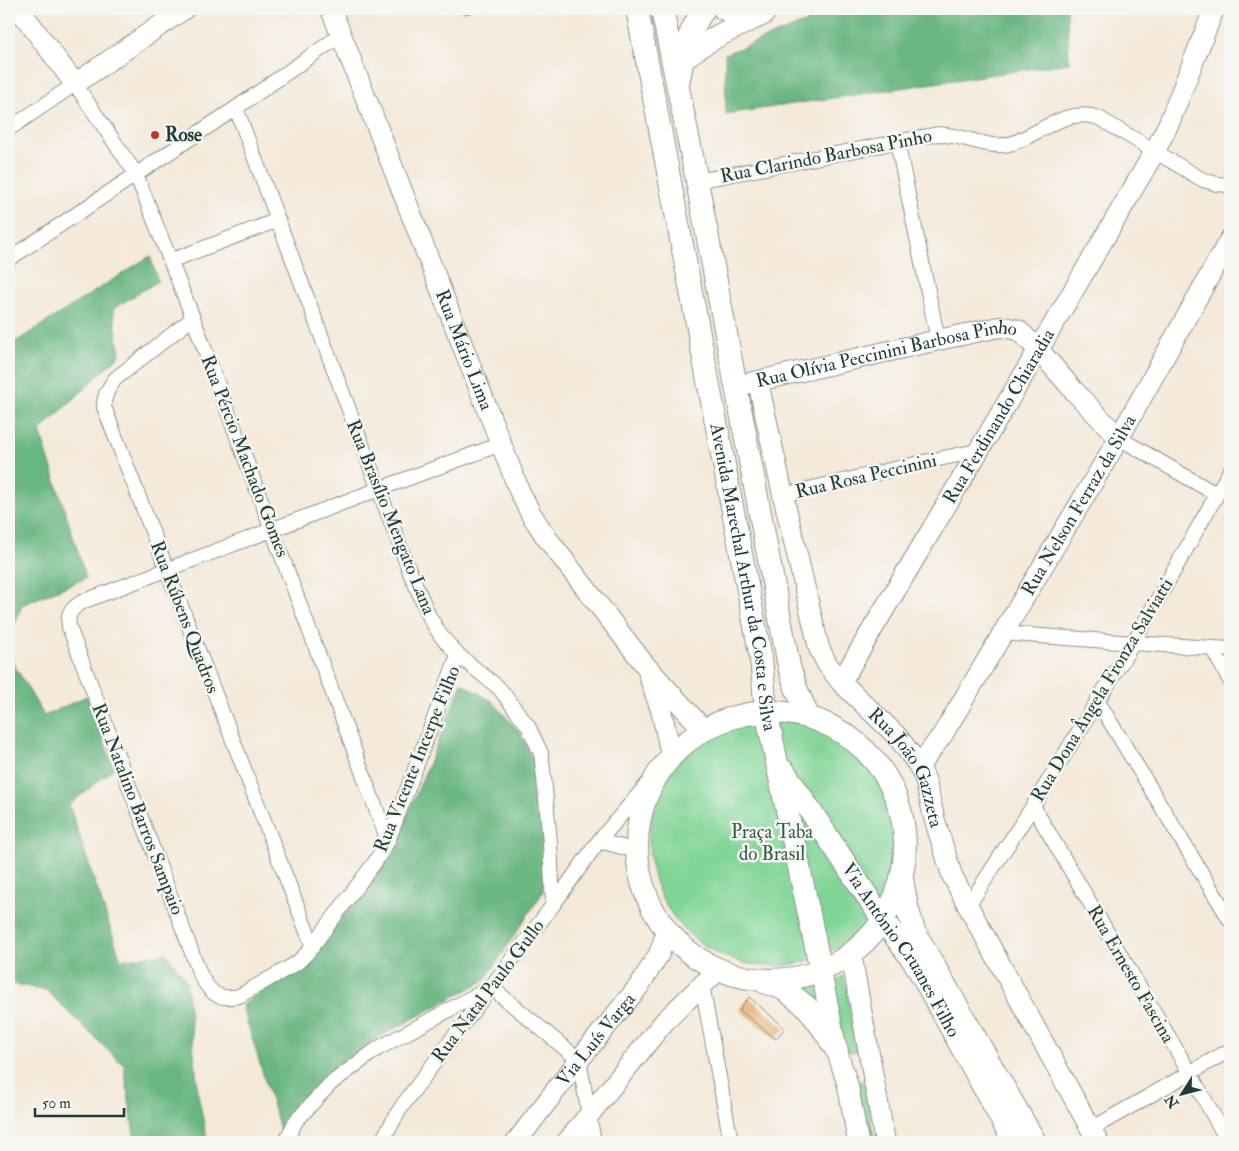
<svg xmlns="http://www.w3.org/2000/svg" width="1239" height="1151" viewBox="0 0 1239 1151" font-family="'IM FELL Double Pica',serif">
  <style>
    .green { fill: #81d597; stroke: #508966 }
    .forest { fill: #68b680; stroke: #447a5a }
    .building { fill: #e4a566 }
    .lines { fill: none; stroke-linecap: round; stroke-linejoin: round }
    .lane-casing { stroke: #8a9386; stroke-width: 9 }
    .street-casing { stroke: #8a9386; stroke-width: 16 }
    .secondary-casing { stroke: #8a9386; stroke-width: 22 }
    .primary-casing { stroke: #8a9386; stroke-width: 24 }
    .lane { stroke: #fff; stroke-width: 7 }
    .street { stroke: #fff; stroke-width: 14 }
    .secondary { stroke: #fff; stroke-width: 20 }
    .primary { stroke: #fff; stroke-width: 22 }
    .poi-dot { fill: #c8321e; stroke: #f6f6f2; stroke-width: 2 }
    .labels { text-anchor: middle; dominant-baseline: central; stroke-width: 5; stroke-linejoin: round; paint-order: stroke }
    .poi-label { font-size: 19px; font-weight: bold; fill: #1f3d34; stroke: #f6f6f2; text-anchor: start }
    .street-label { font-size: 19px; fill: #1f3d34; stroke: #f6f6f2 }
    .park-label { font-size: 19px; fill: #335b48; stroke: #f6f6f2 }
  </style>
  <rect width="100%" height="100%" fill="#f6f6f2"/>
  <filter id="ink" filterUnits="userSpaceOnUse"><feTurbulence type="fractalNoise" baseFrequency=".02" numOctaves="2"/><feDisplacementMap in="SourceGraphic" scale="10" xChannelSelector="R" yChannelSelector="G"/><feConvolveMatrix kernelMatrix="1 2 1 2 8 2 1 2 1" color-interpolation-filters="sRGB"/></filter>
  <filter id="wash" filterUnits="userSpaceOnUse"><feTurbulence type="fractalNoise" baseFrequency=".0096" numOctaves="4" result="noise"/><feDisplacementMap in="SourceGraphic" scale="20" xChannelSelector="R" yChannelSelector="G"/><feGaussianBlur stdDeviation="1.12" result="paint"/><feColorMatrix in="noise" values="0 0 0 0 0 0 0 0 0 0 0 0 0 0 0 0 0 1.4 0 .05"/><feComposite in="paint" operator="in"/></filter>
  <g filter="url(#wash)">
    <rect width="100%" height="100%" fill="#f5e9d9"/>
    <path class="green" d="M649 843a123 123 0 1 1 246 0a123 123 0 1 1-246 0Z
      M843,976L847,988L849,1009L856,1050L852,1052H849L799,991L837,980Z
      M862,1081L864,1087L875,1142H866L855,1083Z"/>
    <path class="forest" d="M840,9H1067L1069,63L726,114L725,54Z
      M150,256L158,281L113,309L120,355L40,431L86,578L22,605L9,639V346Z
      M9,656L44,716L87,696L114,768L69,805L121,960L166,953L186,980L199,1100L208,1142H135L124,1066L46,990L9,983Z
      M462,683L492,701L520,733L536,766L544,849L543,892L485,980L381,1036L336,1067L303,1100L282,1136L242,1005L297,965L316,949L383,869L406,819Z"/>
    <g id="blocks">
      <path class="building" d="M749,997L785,1028L776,1039L739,1010Z"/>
    </g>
  </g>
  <g filter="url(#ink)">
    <use href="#blocks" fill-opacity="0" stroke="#8a9386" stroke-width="1"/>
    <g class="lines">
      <g class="lane-casing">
        <path id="lane" d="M464,10L469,9"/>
      </g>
      <g class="street-casing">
        <path id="street" d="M236,108L409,570L430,618L441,636L458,655L499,688L528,726L541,753L544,778L550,843L553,905
          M9,129L75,84L136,174L193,318L388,841
          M897,141L938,340
          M697,181L938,134C943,135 948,135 953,136C972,139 994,150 1013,143C1043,132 1066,107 1099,118L1203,180L1217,184L1230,185
          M9,259L236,108L341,35
          M170,261L278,220
          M193,318L115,379C108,389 104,395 104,407L313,947
          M1119,438L1216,494
          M783,495L924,462L977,451
          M1002,633L1133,643L1230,649
          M1212,648L1230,681
          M458,655L388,841L375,862L308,952L297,963L239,996C217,1001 209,992 200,974L69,627C67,613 71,609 82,602L379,489L501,444
          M1097,700L1230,920
          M1033,806L1190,1073L1228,1142
          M598,842L607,843L636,851
          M968,906L1033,806L1133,643L1230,471
          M702,985L731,1142
          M1091,1129L1230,1050
          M285,1142L296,1121L330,1084L377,1049L491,987L579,1060L594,1142
          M381,1142L402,1106L491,987L553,905L598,842L655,775"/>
      </g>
      <g class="secondary-casing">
        <g id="secondary">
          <path d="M16,9L25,17L75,84L184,9"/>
          <path id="s1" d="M331,9L519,490L531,514L546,537L645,665L703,729"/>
          <path id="s2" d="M758,382L783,495L819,648L827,664L841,682L898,737L919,766L925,779L935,821L952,875L968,906L1098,1142"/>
          <path id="s3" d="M745,384L938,340L999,327L1009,328L1018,330L1038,349L1074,391L1119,438"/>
          <path d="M649,676L661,710L671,754"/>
          <path id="s4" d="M841,682C946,505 1052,329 1155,151L1169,123L1214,9"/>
          <path id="s5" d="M919,766L943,734L1119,438L1230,239"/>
          <path d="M851,954L885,1142"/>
          <path d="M821,971L837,1051L848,1086L858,1142"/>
          <path id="s6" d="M516,1142L579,1060L639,986L659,954L667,931"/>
          <path d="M567,1142L664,1022L702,985L719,970"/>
        </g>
      </g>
      <g class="primary-casing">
        <g id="primary">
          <path id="s7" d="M637,9L761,658L766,711L821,971"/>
          <path d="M662,9L678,88L697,181L789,666L796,688L808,716"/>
          <path d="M724,9L742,14H762"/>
          <path d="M683,59C687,39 693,26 704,9"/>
          <path d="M678,83L683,59C707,39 734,28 763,14"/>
          <circle cx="771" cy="846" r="134"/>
          <path id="s8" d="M784,771L883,920L915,963L1014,1142"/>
          <path d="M902,879L907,907L914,931L1035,1142"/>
          <path d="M764,982L784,989L807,1007L824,1030L837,1051"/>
        </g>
      </g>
      <use href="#lane" class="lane"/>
      <use href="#street" class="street"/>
      <use href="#secondary" class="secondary"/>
      <use href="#primary" class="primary"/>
    </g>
  </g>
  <circle class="poi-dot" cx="155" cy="135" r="5"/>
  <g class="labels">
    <g class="poi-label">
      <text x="165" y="135">Rose</text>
    </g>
    <g class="street-label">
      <text transform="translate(826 156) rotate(-11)">Rua Clarindo Barbosa Pinho</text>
      <text stroke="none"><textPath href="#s1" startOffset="366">Rua Mário Lima</textPath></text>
      <text stroke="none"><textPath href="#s3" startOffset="145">Rua Olívia Peccinini Barbosa Pinho</textPath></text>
      <text stroke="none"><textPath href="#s4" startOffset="309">Rua Ferdinando Chiaradia</textPath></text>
      <text transform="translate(245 456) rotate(69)">Rua Pércio Machado Gomes</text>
      <text transform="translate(866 476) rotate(-13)">Rua Rosa Peccinini</text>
      <text stroke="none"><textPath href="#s5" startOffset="306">Rua Nelson Ferraz da Silva</textPath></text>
      <text transform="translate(391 517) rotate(68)">Rua Brasílio Mengato Lana</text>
      <text stroke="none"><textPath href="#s7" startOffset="578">Avenida Marechal Arthur da Costa e Silva</textPath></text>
      <text transform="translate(185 617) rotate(69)">Rua Rúbens Quadros</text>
      <text transform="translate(1102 690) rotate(-59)">Rua Dona Ângela Fronza Salviatti</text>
      <text transform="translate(417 759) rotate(-68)">Rua Vicente Incerpe Filho</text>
      <text stroke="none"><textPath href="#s2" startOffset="424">Rua João Gazzeta</textPath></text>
      <text transform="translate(138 809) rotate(69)">Rua Natalino Barros Sampaio</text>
      <text stroke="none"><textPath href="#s8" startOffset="214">Via Antônio Cruanes Filho</textPath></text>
      <text transform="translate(1131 974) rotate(60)">Rua Ernesto Fascina</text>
      <text transform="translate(488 991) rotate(-53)">Rua Natal Paulo Gullo</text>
      <text stroke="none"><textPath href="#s6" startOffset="130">Via Luís Varga</textPath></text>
    </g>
    <g class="park-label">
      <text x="772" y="832">Praça Taba<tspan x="772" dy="22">do Brasil</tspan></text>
    </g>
  </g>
  <rect width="1239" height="1151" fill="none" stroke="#f6f6f2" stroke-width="30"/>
  <g transform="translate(1182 1094) rotate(234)" stroke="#f6f6f2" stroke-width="4" paint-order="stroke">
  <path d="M0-4L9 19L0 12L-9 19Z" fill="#1f3d34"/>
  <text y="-8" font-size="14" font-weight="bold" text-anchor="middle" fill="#1f3d34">N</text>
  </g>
  <path d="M35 1108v8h89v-8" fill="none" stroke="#1f3d34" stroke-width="2.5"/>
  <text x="42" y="1108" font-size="15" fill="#1f3d34" stroke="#f6f6f2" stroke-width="4" paint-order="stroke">50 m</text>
</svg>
